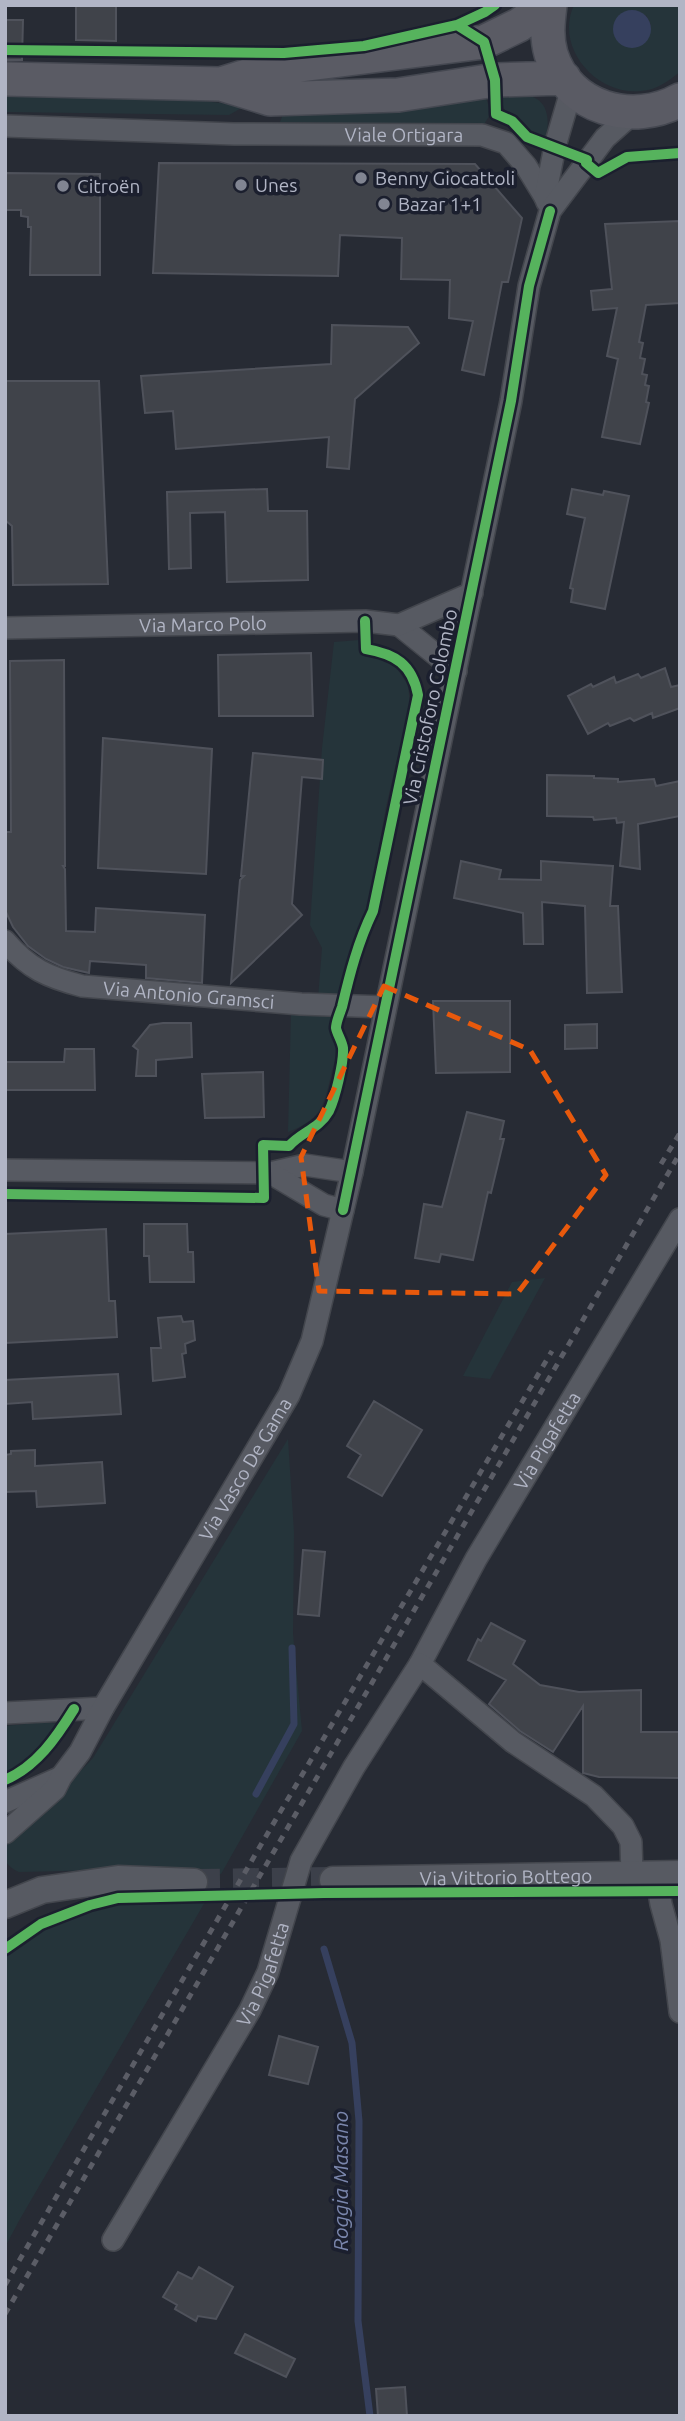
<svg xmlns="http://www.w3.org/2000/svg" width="685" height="2421" viewBox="0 0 685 2421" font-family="Ubuntu,sans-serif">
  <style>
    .green { fill: #25343a; fill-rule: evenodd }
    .water { fill: #36405e }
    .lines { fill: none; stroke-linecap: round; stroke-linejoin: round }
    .stream { stroke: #36405e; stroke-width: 7 }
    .building { fill: #40434a; stroke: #4f525b; stroke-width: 2 }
    .tertiary-tunnel { stroke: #3c404a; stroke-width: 26; stroke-dasharray: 26 13; stroke-linecap: butt }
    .minor-casing { stroke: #43464d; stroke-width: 24 }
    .tertiary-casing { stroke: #43464d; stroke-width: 29 }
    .primary-casing { stroke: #454851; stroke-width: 36 }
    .minor { stroke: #575a62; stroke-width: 21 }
    .tertiary { stroke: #575a62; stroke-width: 26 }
    .primary { stroke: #5a5b64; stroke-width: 33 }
    .rail { stroke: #5b5d66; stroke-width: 5; stroke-dasharray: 7 7; stroke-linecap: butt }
    .cycleway-casing { stroke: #1b1f2e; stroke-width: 15 }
    .cycleway { stroke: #56b35d; stroke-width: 10 }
    .marked { fill: none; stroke: #e8590c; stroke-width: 5; stroke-dasharray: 14 9; stroke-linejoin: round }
    .poi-dot { fill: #818592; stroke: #1b1f2e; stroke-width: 2.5 }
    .labels { text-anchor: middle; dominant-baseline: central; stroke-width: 7; stroke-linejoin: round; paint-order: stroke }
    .street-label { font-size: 19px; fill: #b1b5c5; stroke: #1b1f2e }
    .poi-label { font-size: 19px; fill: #b1b5c5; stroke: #1b1f2e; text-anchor: start }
    .water-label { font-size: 21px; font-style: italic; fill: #7a86ac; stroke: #1b1f2e }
  </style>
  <rect width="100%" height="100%" fill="#272b34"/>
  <path class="green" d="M574,5H680V72C668,81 657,90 641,91C597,96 554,48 574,5ZM646,15L651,25L624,46L615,36Z
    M499,91C533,93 554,97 546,138C526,135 499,114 499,91Z
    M484,92L491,113L483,126L280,122L283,114Z
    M5,94H146L245,106L229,115L5,112Z
    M359,640L360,655L386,660L398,670L408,685L410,704L386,807L369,904L352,946L338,998H318L322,948L310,925L322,748L334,642Z
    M291,1013L333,1015C331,1032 338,1036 338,1047C337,1056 333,1066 331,1075C324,1107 320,1120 288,1132Z
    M545,1278L490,1379L463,1376L512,1282Z
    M288,1439L294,1532L293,1634L302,1731L221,1874L150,1869L19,1872C2,1864 5,1858 5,1842L58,1794L93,1758Z
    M47,1722L58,1724C46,1746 28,1764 5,1774V1726Z
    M205,1902L20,2219L5,2247V1952L49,1924L114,1903Z"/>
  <path class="water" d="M613 29a19 19 0 1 1 38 0a19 19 0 1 1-38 0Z"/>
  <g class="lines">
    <path class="stream" d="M256,1794L294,1724L292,1648
      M324,1949L352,2043L359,2121L358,2321L370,2416"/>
  </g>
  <path class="building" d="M76,5H116V41L76,40Z
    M5,20H23L22,60H5Z
    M159,163L475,164L522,218L508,282H502L484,375L462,370L473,321L449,318L450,280L401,279L402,238L340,235L338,276L153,273Z
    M5,173L100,174V275H30L31,227H28V217L21,216V210H5Z
    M680,221V303L646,305L639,342L643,343L640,358L645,359L642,374L647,375L645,385L649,386L646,402L649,403L640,444L602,437L618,359L607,356L617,308L593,310L591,291L612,289L605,224Z
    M332,325L408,327L419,343L355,399L349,469L327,467L329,437L176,449L173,411L145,413L141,376L331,364Z
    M5,381H99L108,584L13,585L12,526L5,520Z
    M267,489L268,511H307L308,580L227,582L225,512L190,513L191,568L169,569L167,492Z
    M572,489L603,495L604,491L629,496L605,609L571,602L573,589L570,588L585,518L567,514Z
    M311,653L313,716H219L218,655Z
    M64,660L65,866H63L65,869L66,931L95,932L96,908L205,915L202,983L146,978V965L90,961L89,973L63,967L46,959L28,946L13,927L5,910V832H11L10,661Z
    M665,668L671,687L680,685V708L653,718L652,713L634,721L630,718L610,726L608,723L588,734L568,696L591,684L593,687L614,677L616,683L638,674L641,678Z
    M103,738L212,749L206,874L98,868Z
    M253,753L323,760L322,779L302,777L292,904L302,915L231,983L240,880L244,876H241Z
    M547,775L594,776V778L618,779V782L654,779L656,786L680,781V816L638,824L640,869L620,866L624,822L617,823L616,818L594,820L593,817L547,816Z
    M461,861L501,870L499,879L541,880V861L613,866L610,906H618L622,992L587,993L585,906L542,902L543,944H524L523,913L454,898Z
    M433,1001H510V1072L436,1073Z
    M163,1023H191L192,1057L156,1060V1076H136L138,1050L133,1046L150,1025Z
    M597,1024V1048L565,1049V1025Z
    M65,1049H94L95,1090H5V1062H64Z
    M263,1072L264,1117L205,1118L202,1074Z
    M467,1112L504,1121L500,1139H504L491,1193L488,1192L473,1260L441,1254L439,1262L415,1258L424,1204L442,1207Z
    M144,1224H187L188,1252H193L194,1282H150L149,1256H144Z
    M106,1229L109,1301H115L117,1337L5,1343V1234Z
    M181,1316L183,1322L193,1321L195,1340L185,1344L186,1353L182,1354L185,1377L153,1381L151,1348H161L158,1318Z
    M118,1374L121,1414L33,1419L32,1402L5,1404V1380Z
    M374,1401L422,1430L382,1496L348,1477L361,1455L347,1446Z
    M35,1450V1466L102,1462L105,1503L37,1507L36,1491L5,1492V1455L11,1454V1451Z
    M303,1550L325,1552L319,1616L298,1614Z
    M491,1623L525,1641L513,1664L540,1685L579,1692L641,1690V1732H680V1778L599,1777L583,1773V1706L553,1752L520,1731L489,1704L506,1680L468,1660L478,1639L481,1641Z
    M279,2036L318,2047L308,2084L269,2075Z
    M199,2267L233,2287L216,2319L198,2316L196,2321L175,2309L177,2305L163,2297L178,2272L192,2279Z
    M245,2334L295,2359L286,2377L235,2353Z
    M405,2387L407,2416H378L376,2389Z"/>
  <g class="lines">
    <path class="tertiary-tunnel" d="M194,1882L333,1880"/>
    <g class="minor-casing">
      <g id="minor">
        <path id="s1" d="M5,126L234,134L482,135L506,143L526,166L545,197"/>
        <path d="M547,202L545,197L555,146L572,88"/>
        <path d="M399,625L456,671"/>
        <path id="s2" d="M5,628L365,621L399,625L472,593"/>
        <path id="s3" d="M5,941C29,969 48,977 82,986L301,1004L385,1007"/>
        <path d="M5,1170L270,1173L305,1165L352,1172"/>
        <path d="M270,1173L324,1205L343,1210"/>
        <path id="s4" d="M420,1664L476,1559L680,1219"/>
        <path d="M5,1713L103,1708"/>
        <path d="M5,1802L59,1778"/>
        <path id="s5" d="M5,1833L55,1789L61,1777L80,1752L103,1708L289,1395L312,1341L352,1172L511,401L529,286L550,211L605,138L632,114"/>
        <path d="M656,1874L661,1904L671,1940L680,2012"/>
        <path id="s6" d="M113,2240L250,2010L268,1972L301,1861L354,1767L420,1664L513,1742L594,1796L623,1826L631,1842L632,1874"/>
      </g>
    </g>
    <g class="tertiary-casing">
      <g id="tertiary">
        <path id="s7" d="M333,1880L680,1874"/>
        <path d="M5,1905L42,1890L118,1879L194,1882"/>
      </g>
    </g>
    <g class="primary-casing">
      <path id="primary" d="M550,5C548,22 546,37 551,54C568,109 633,126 680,100
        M5,79L221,84L270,99L398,95L495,80L564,78
        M221,84L269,69L484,42L519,25L548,5"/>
    </g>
    <use href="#minor" class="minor"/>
    <use href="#tertiary" class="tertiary"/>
    <use href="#primary" class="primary"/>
    <path class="rail" d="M661,1164L680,1133
      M5,2285L269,1831L552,1351
      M5,2314L680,1153"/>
    <g class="cycleway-casing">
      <path id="cycleway" d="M457,25L484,42L495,80L496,114L512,121L527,137L587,160L586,163L598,173L627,157L680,153
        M5,50L284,53L364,46L457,25L485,12L495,5
        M5,1194L264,1198L263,1145L289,1146C301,1132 319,1129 329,1111C335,1099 344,1062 343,1048C342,1041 337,1034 336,1028C336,1022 340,1013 342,1007C350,973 358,942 373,911L418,695C412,664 395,654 366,649L365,621
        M343,1210L511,401L529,286L550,211
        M5,1780C37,1766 56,1738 74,1709
        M5,1949L41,1924L90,1905L118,1898L324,1893L680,1891"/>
    </g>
    <use href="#cycleway" class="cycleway"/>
  </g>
  <path class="marked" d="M384,986L530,1050L606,1175L517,1294L319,1291L301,1157Z"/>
  <g class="poi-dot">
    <circle cx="361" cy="178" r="7"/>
    <circle cx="241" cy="185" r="7"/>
    <circle cx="63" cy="186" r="7"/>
    <circle cx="384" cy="204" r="7"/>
  </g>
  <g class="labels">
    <g class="street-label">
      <text stroke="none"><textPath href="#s1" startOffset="399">Viale Ortigara</textPath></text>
      <text stroke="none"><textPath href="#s2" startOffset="198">Via Marco Polo</textPath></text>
      <text transform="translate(430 707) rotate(-78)">Via Cristoforo Colombo</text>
      <text stroke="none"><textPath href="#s3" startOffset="198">Via Antonio Gramsci</textPath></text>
      <text stroke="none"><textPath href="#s4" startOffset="257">Via Pigafetta</textPath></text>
      <text stroke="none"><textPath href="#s5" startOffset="439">Via Vasco De Gama</textPath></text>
      <text stroke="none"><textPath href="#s7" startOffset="173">Via Vittorio Bottego</textPath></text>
      <text stroke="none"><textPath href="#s6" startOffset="306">Via Pigafetta</textPath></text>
    </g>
    <g class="poi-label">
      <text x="375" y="178">Benny Giocattoli</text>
      <text x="255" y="185">Unes</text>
      <text x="77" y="186">Citroën</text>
      <text x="398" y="204">Bazar 1+1</text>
    </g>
    <g class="water-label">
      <text transform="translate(340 2181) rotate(-90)">Roggia Masano</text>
    </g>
  </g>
  <rect width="685" height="2421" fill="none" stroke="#b1b5c5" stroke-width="14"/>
</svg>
